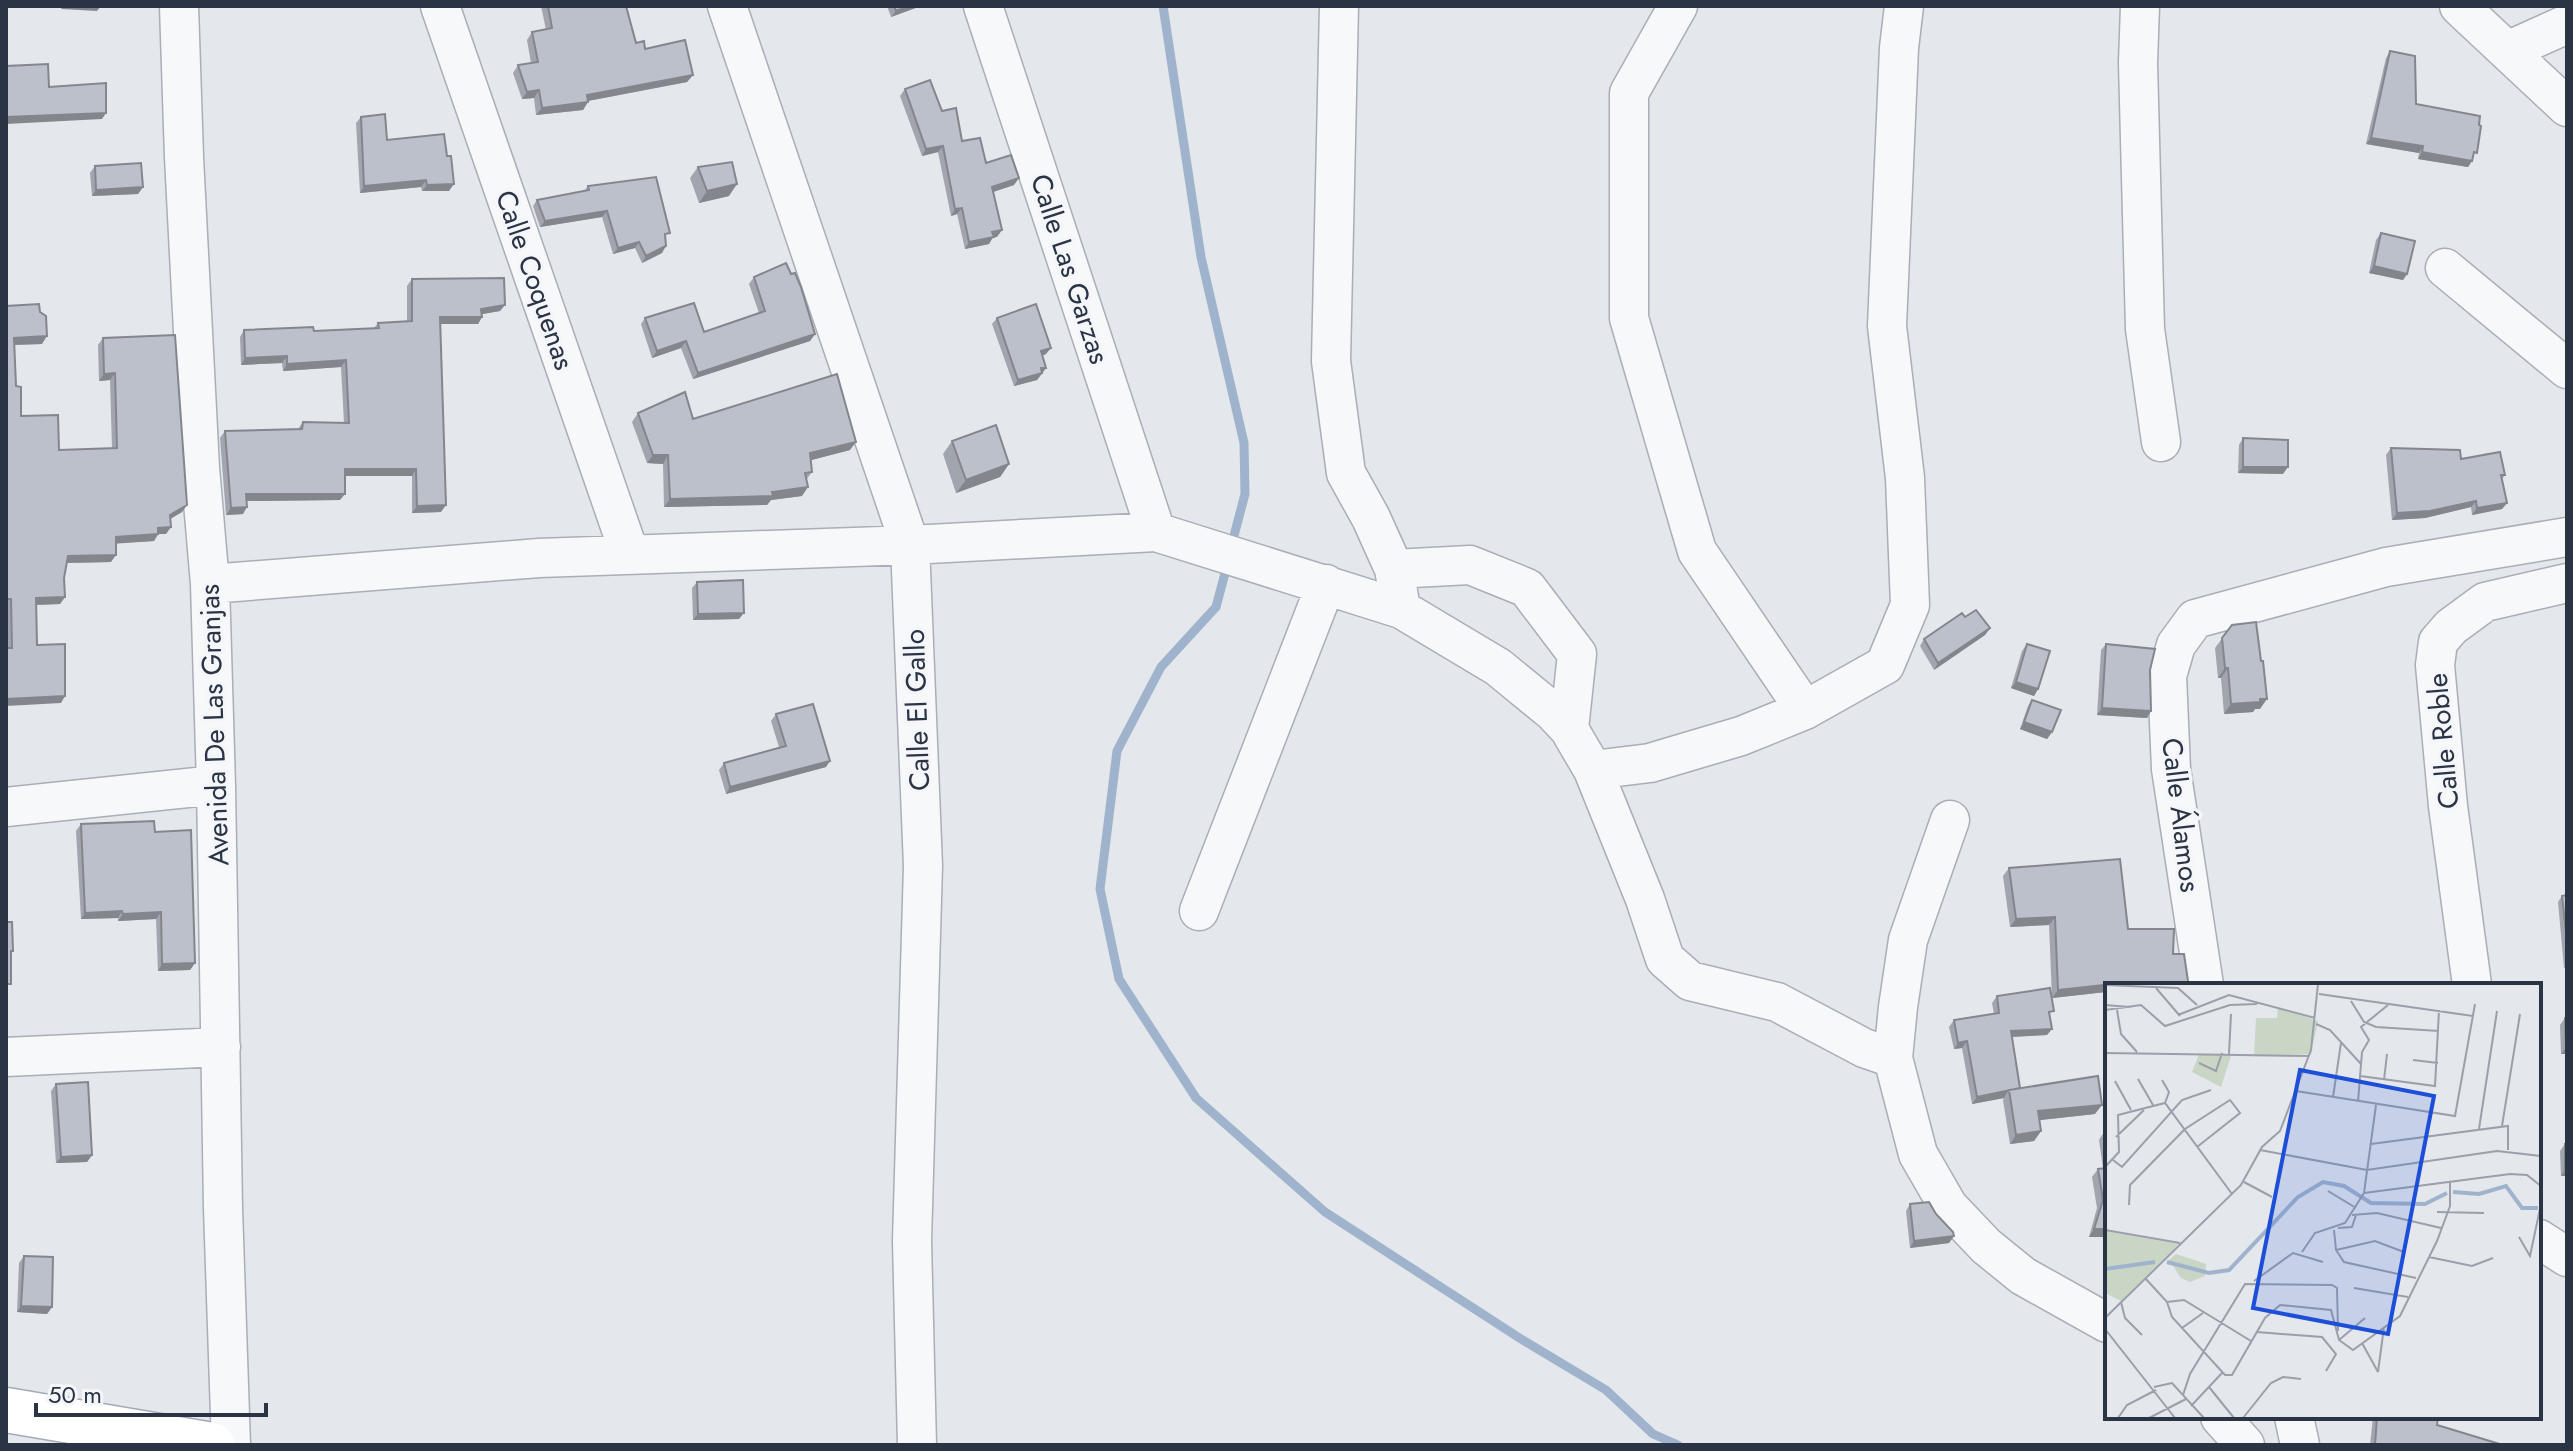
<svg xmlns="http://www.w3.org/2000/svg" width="2573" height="1451" viewBox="0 0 2573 1451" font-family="Jost,sans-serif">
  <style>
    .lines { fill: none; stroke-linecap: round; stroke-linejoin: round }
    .stream { stroke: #9fb4cc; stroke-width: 9 }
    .street-casing { stroke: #a9aeb7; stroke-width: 41 }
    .primary-casing { stroke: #a3abb8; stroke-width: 47 }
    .street { stroke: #f7f8fa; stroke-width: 38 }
    .primary { stroke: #fff; stroke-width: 44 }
    .wall { fill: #a1a5ae }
    .shaded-wall { fill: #83868d }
    .building { fill: #bbc0ca; stroke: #83868d; stroke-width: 2 }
    .labels { text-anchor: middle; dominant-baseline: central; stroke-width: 7; stroke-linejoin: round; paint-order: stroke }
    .street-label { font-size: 28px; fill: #2b3445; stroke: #f4f6f9 }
    .inset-river { fill: none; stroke: #9fb4cc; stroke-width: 4 }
    .inset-road { fill: none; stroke: #9a9fa9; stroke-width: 2 }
    .view { fill: #1d4ed8; fill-opacity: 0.15; stroke: #1d4ed8; stroke-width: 4 }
    .inset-edge { fill: none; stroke: #2b3445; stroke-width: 4 }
  </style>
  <rect width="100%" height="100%" fill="#e4e7ec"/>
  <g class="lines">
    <path class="stream" d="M1163,6L1201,257L1244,443L1245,494L1231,547
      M1228,562L1216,607L1161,667L1117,751L1100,889L1119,979L1196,1098L1325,1212L1521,1339L1606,1390L1653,1434L1678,1445"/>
    <g class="street-casing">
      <path id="street" d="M179,6L184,157L200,468L210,584L216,785L223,1208L231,1445
        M440,6L630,555
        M727,6L910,545L923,866L912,1241L917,1445
        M983,6L1156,532
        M1339,6L1331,361L1346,473L1371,518L1394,569L1401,609
        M1678,6L1629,93V318L1697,551L1805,710
        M2140,6L2138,63L2145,329L2161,442
        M2459,6L2567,107
        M2507,51L2567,24
        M2445,268L2567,369
        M1394,569L1470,565L1527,588L1577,654L1569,729
        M210,584L539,558L910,545L1156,532L1401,609L1498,667L1553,712L1569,729L1593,770L1645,899L1665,959L1690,981L1777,1002L1864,1048L1893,1058
        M1593,770L1650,763L1741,736L1805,710L1885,665L1910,605L1905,478L1887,326L1899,48L1904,6
        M6,807L216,785
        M1950,820L1908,940L1898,1007L1893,1058L1918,1154L1948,1206L1986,1246L2023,1276L2107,1323
        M1199,911L1326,584
        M2204,985L2171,769L2167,676L2176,645L2195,619L2386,567L2567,537
        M2472,985L2448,806L2435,665L2438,642L2451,627L2485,602L2567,583
        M6,1057L221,1047
        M2539,1239L2567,1257
        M2220,1417L2245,1445
        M2294,1417L2300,1445"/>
    </g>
    <g class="primary-casing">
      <path id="primary" d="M6,1410L212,1445"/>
    </g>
    <use href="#street" class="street"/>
    <use href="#primary" class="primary"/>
  </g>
  <path class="wall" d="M541,6H626L636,43L645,49L693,75L687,82L588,101L583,110L536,115L534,98L522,99L513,73L518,65L531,63L527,40L532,32L546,30Z
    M887,6H921L891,17Z
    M2390,51L2416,104L2473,158L2468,167L2418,159L2419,153L2366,144L2386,58Z
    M905,89L942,111L962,141L1014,185L993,192L997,237H993L989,244L965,249L957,214L951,216L938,152L922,156L900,96Z
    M361,117L387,140L449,191H422L421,187L360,193L356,123Z
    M95,166L143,187L138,194L92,196L90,173Z
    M698,167L729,196L699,203L690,178Z
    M588,186L665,240L662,253L642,263L635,248L613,254L602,217L540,227L533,206L537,200L584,191Z
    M2381,233L2407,274L2403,280L2369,273L2376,240Z
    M754,277L815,334L810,341L693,379L681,348L652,358L641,324L645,318L704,332L759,313L749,284Z
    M412,279L500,311L482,314V317L478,324H441V512L412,513V476H345L340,500L247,501L243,514L226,515L220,438L225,431L298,429L303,422L344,423L341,367L283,371L282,363L241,365L240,337L244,330L314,331L374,328L378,323L407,322V286Z
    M6,306L42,344L14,345L16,386L21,416L59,450L112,448L110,380L99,381L98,345L103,338L182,512L170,519L166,534H158L154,541L116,543L111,562L66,563L64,578L65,597L60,604L36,605L37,645L61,703L7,648Z
    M997,318L1046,354L1042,356L1046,368L1037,380L1014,386L992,324Z
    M638,413L693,419L850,450L811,460L812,472L806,480L802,496L771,500L767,505L664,507L663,464L647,463L632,422Z
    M2243,438L2283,474L2238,473L2239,445Z
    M952,441L1009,464L1000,477L956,493L943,454Z
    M2391,448L2461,459L2505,475L2502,479L2507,503L2502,509L2472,515L2471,507L2425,518L2392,520L2386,455Z
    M697,582L739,619L693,620L692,588Z
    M1965,617L1990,628L1985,635L1934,670L1920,646L1924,639Z
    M2232,625L2260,709H2255L2253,712L2224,714L2221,678H2218L2215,648Z
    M2027,644L2038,689L2034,696L2011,688L2022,651Z
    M2106,644L2151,711L2147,718L2097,715L2101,650Z
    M2032,700L2052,732L2047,739L2020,729L2028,706Z
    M776,714L826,767L726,794L719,770L724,763L779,747L771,721Z
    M81,824L155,832L195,963L190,970L158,971L156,919L118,921V918L81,919L76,831Z
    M2009,868L2128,929L2173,954L2191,985H2107V1016L2106,992L2052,998L2049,925L2010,927L2003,876Z
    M2567,895V967L2564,968L2558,902L2562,896Z
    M1997,996L2050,1016L2047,1035L2012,1037L2020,1088L2095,1114L2039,1120L2041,1131L2034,1141L2010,1144L2003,1100L2004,1098L1972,1104L1962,1048L1954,1049L1949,1027L1954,1020L1994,1014L1992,1003Z
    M2565,1018H2567V1054H2561L2560,1025Z
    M56,1084L92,1155L87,1162L56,1163L51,1091Z
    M2104,1132H2107V1237H2089L2097,1208L2092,1177L2098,1169L2103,1168L2099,1140Z
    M2565,1144L2567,1176H2561L2560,1151Z
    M1910,1204L1936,1214L1954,1236L1949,1243L1910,1248L1906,1211Z
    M24,1256L52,1307L47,1314L17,1312L19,1263Z
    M2373,1417H2438L2437,1425L2503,1445H2370Z"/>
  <path class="shaded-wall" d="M63,6H101L97,11L61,9Z
    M909,6H921L891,17L896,11Z
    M693,75L687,82L582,102L587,95Z
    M539,90L534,98L522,99L527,92Z
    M588,102L583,110L536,115L542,108Z
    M106,113L102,119L6,124V117Z
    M2371,138L2423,146L2419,153L2366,144Z
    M943,146L938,152L922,156L926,149Z
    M2422,152L2472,161L2468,167L2418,159Z
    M1019,178L1014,185L987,194L992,187Z
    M426,180L421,187L360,193L364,186Z
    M454,184L449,191H422L427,185Z
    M737,184L729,196L699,203L707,191Z
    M143,187L138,194L92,196L96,190Z
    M962,208L957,214L951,216L955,209Z
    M607,211L602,217L540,227L545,221Z
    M1002,230L997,237H993L989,244L965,249L969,242L992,232Z
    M639,242L635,248L613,254L618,248Z
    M666,246L662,253L642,263L646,256Z
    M2374,266L2407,274L2403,280L2369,273Z
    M505,305L500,311L477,315L481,309Z
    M440,317H482L478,324H436Z
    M815,334L810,341L693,379L698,373Z
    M47,336L42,344L9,345L14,338Z
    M686,341L681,348L652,358L657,351Z
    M1051,348L1046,354L1036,358L1041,351Z
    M287,356L282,363L241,365L245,358Z
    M346,360L341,367L283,371L287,364Z
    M1041,368H1046L1037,380L1014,386L1018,380Z
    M115,373L110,380L99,381L104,374Z
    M856,442L850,450L804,462L810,453Z
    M653,455H668L663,464L647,463Z
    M1009,464L1000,477L956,493L966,480Z
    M2243,467H2288L2283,474L2238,473Z
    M345,469H416L412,476H341Z
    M808,487L802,496L771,500L767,505L664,507L670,499L772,492Z
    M246,494H345L340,500L242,501Z
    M2476,501L2471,507L2425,518L2392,520L2397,513Z
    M2507,503L2502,509L2472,515L2477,508Z
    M187,505L182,512L165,522L170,515Z
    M446,505L441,512L412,513L417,506Z
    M247,507L243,514L226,515L231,508Z
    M171,527L166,534H158L154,541L111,544L116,537L158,528Z
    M116,555L111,562L63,563L68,556Z
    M65,597L60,604L31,605L36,598Z
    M744,613L739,619L693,620L698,614Z
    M1990,628L1985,635L1934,670L1938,663Z
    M2225,668H2228L2221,678H2218Z
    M2016,682L2038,689L2034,696L2011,688Z
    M65,696L61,703L6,706V699Z
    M2267,699L2260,709H2255L2253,712L2224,714L2231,704Z
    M2102,708L2151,711L2147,718L2097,715Z
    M2024,722L2052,732L2047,739L2020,729Z
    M830,761L826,767L726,794L730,787Z
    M122,911L118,918L81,919L85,913Z
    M161,912L156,919L118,921L123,914Z
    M2055,917L2049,925L2010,927L2016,919Z
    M195,963L190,970L158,971L162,964Z
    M2112,984L2111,985H2107L2106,992L2052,998L2058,990Z
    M2052,1029L2047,1035L2006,1037L2011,1031Z
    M1967,1041L1962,1048L1954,1049L1958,1043Z
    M2566,1048L2567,1054H2561Z
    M2008,1091L2004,1098L1972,1104L1977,1097Z
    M2102,1105L2095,1114L2031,1121L2038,1111Z
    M2041,1131L2034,1141L2010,1144L2016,1135Z
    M92,1155L87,1162L56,1163L61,1157Z
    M2565,1170H2567V1176H2561Z
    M2094,1229H2107V1237H2089Z
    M1954,1236L1949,1243L1910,1248L1914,1241Z
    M21,1306L52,1307L47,1314L17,1312Z"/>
  <path class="building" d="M548,6H626L636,43L644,41L645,49L685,40L693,75L587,95L588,102L542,108L539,90L527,92L518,65L538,62L532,32L552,28Z
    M894,6H909L896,11Z
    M2390,51L2415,56L2416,104L2480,116L2479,125L2481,126L2477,153L2474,152L2472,161L2422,152L2423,146L2371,138Z
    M48,64L49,87L106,83V113L6,117V66Z
    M930,80L942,111L956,108L962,141L980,138L986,163L1011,155L1019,178L992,187L1002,230L992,232L994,237L969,242L962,208L955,209L943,146L926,149L905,89Z
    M385,114L387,140L444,134L447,156H451L454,184L427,185L426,180L364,186L361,117Z
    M732,162L737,184L707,191L698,167Z
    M141,163L143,187L96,190L95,166Z
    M656,177L670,233L665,234L666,246L646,256L639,242L618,248L607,211L545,221L537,200L589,190L588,186Z
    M2381,233L2415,241L2407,274L2374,266Z
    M786,263L791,274L795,273L801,287L815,334L698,373L686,341L657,351L645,318L694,303L704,332L765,311L754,277Z
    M504,278L505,305L481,309L482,317H440L446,505L417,506L416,469H345V494H246L247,507L231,508L225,431L302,429L303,422L349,423L346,360L287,364V356L245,358L244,330L313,327L314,331L379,328L378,323L412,321V279Z
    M39,304L40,312L46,316L47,336L14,338L16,386L21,387V416L58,415L59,450L117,448L115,373L104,374L103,338L175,335L187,505L170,515L171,527L158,528V534L116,537V555L68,556L64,578L65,597L36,598L37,645L65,644V696L6,699V648H12L11,599H6V306Z
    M1036,304L1051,348L1041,351L1046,368H1041L1042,373L1018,380L997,318Z
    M837,374L856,442L810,453L812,472L805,473L808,487L772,492L773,496L670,499L668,455H653L638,413L685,392L693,419Z
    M996,425L1009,464L966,480L952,441Z
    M2243,438L2288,440V467H2243Z
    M2391,448L2460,450L2461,459L2500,452L2505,475H2501L2507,503L2477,508L2476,501L2430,511L2397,513Z
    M743,580L744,613L698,614L697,582Z
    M1976,610L1990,628L1938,663L1924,639L1962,613L1965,617Z
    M2256,622L2261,661H2263L2267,699H2260V702L2231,704L2228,668H2225L2222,638L2232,625Z
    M2027,644L2050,651L2038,689L2016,682Z
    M2106,644L2155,649L2150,670L2151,711L2102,708Z
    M2032,700L2061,710L2052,732L2024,722Z
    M813,704L830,761L730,787L724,763L786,746L776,714Z
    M154,821L155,832L191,830L195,963L162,964L161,912L123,914L122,911L85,913L81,824Z
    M2120,859L2128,929H2174L2173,954H2184L2188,981L2191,985H2112V984L2058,990L2055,917L2016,919L2009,868Z
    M2567,895V941L2562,896Z
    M6,922H12L13,951H11V984H6Z
    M2050,988L2054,1011L2049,1012L2052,1029L2011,1031L2020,1088L1977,1097L1967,1041L1958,1043L1954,1020L1999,1013L1997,996Z
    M2565,1018H2567V1048H2566Z
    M2098,1076L2102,1105L2038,1111L2041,1131L2016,1135L2009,1090Z
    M88,1082L92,1155L61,1157L56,1084Z
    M2104,1132H2107V1151Z
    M2565,1144H2567V1170H2565Z
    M2107,1168V1229H2094L2103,1200L2098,1169Z
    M1929,1202L1936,1214L1953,1232L1954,1236L1914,1241L1910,1204Z
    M24,1256L53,1257L52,1307L21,1306Z
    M2377,1417H2438L2437,1425L2503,1445H2375Z"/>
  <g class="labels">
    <g class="street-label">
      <text transform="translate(1070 269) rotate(72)">Calle Las Garzas</text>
      <text transform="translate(535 280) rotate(71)">Calle Coquenas</text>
      <text transform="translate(917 710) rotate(-92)">Calle El Gallo</text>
      <text transform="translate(214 725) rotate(-92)">Avenida De Las Granjas</text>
      <text transform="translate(2443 741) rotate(-95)">Calle Roble</text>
      <text transform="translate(2181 815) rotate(83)">Calle Álamos</text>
    </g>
  </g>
  <g transform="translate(2105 983)">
    <rect width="436" height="436" fill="#e4e7ec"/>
    <path d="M173,25L213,38L206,71L149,73L151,35H172ZM94,71L126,73L116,104L87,89ZM0,248L74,261L16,318L0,310Z" fill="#c9d6c5"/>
    <path d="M71,271L101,281L100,293L85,299L76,295L64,277Z" fill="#c9d6c5"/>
    <path class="inset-river" d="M348,209L374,211L401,203L417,225H433M62,279L104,290L124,287L193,214L218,199L239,203L266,220L320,221L342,210M0,286L50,279"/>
    <path class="inset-road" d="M0,2L73,5L92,22M51,5L75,33M214,11L368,33M246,18L259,39L271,44L334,48M0,22L24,24M0,27L36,22L60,43L125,22L152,21M12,27L16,51L32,69M73,32L124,12L210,35M211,41L225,47L256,81M0,70L204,73M124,71L126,31M308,77L333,80M94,80L111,88L117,70M255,93L330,103L334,27M33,96L48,122M57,97L64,109L60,120M279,97L282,71M10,98L26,127M191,108L350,133L370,21M228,114L236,60M253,119L257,69L264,57L256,44L283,22M397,143L415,31M374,146L392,28M11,154L39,127M266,161L403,143V167M155,167L262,187L392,168L436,173M8,177L17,184L77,117L106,107M0,184L14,169L13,132L60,120L127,211M139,199L167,214M223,208L251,225M259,210L405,191L422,192L436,203M24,222L25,202L80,146L125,117L135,130L92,164M332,229L379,230M247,232L272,230L336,245M233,245L247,244L251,232M0,247L75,260M229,247L231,267L239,279L311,295M414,254L425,273L436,221M231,267L270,258L299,269M197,269L210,250L240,240L259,210L271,122M324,274L367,283L388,275M40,295L62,319L79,317L146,358M149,298L188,270L218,279M249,305L303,314M16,319L20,335L37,352M62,319L67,334L120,392H127L160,335L175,322L226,327L234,357L248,367L295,333L332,258L345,223V200M0,335L136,202L157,164L175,148L206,67L213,1M77,345L98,330M0,346L70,435M152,349L217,354L231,371L221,388M234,357L260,335M257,360L273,389M273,389L279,344M49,404L67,400L99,435M104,404L129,435M78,412L85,391L140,301L227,302L232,305L233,348M86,423L117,390M13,435L22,422L51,407M44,435L81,416M138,435L166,400L178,394L196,396"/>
    <path class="view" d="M195,87L329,113L283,351L148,325Z"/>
    <rect width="436" height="436" class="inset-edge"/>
  </g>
  <rect width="2573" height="1451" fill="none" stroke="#2b3445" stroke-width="16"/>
  <path d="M36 1403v12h230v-12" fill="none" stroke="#2b3445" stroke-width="4"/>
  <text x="48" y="1403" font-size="24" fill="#2b3445" stroke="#f4f6f9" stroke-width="6" paint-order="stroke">50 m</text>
</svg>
